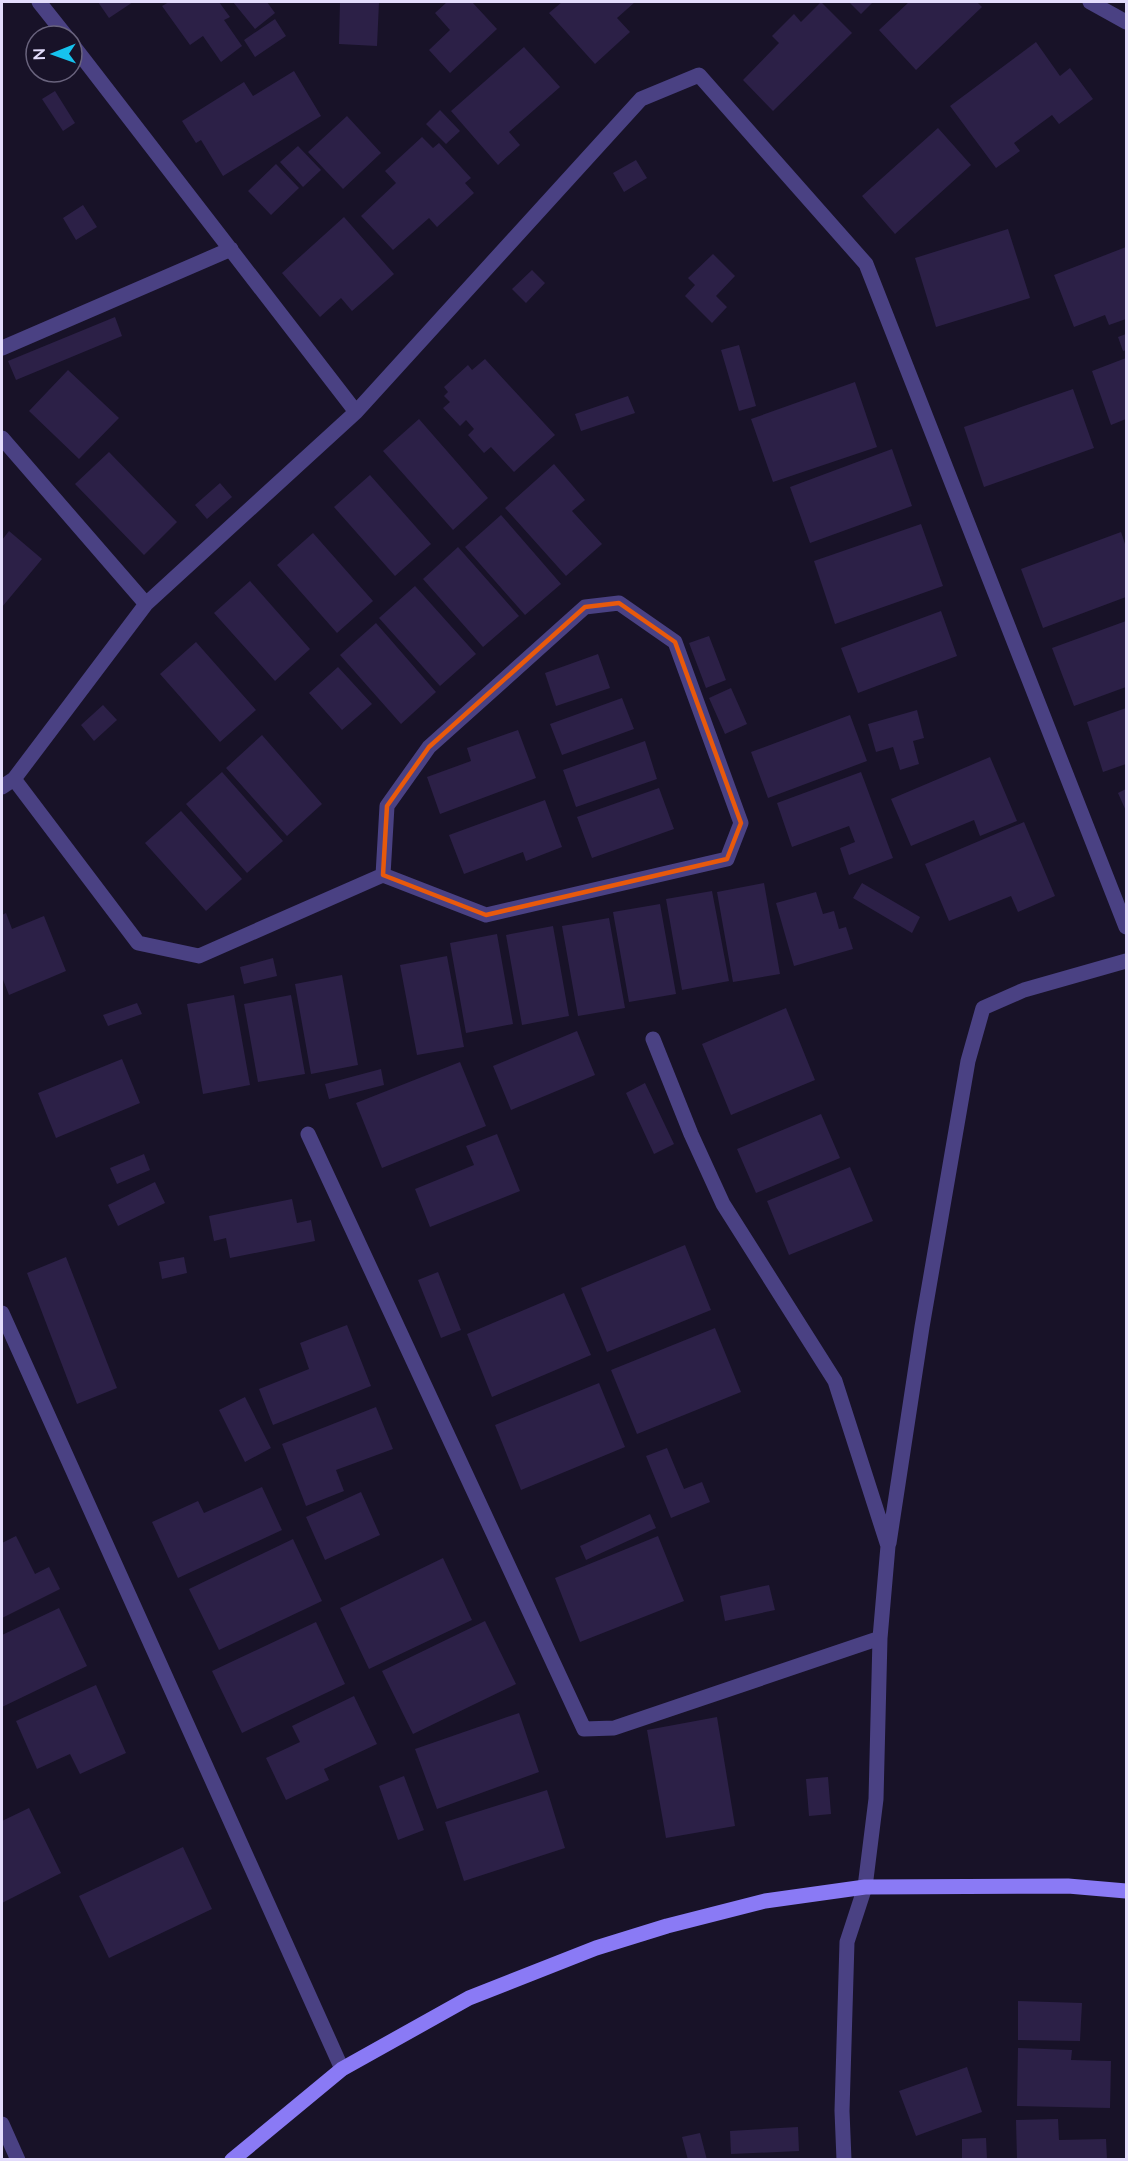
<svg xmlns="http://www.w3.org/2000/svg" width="1128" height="2161" viewBox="0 0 1128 2161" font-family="Lato,sans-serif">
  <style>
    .building { fill: #2c2047 }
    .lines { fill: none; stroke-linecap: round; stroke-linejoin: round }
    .street { stroke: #4a4183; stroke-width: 15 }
    .secondary { stroke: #8a7af5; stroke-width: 15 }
    .marked { fill: none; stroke: #e8590c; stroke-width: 4.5; stroke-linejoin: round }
  </style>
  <rect width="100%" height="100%" fill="#181228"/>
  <path class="building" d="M98,2H133L109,18Z
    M169,2H219L230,17L224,20L242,46L221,62L203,36L190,45L162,6Z
    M233,2H267L275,13L255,29Z
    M340,2H379L377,46L339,44Z
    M447,2H472L497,29L450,73L429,50L450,30L435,13Z
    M562,2H635L617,18L630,32L595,64L549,13Z
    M821,2L852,33L773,111L743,80L779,43L772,36L794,14L801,22Z
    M849,2H873L861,14Z
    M909,2H977L982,7L916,70L879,30Z
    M275,19L286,36L255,57L244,40Z
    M1036,42L1060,76L1070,68L1093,99L1059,124L1052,115L1014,143L1020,151L996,168L950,106Z
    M524,47L560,87L509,132L520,145L498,165L451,111Z
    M294,71L321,116L223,176L201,140L196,143L182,121L244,82L253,96Z
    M55,91L75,123L63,131L42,99Z
    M440,110L460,131L446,144L426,124Z
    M347,116L381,153L343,189L308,152Z
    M938,128L971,165L895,234L862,196Z
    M422,137L433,148L439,143L471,178L465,183L474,193L437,227L429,218L393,250L361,216L396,183L385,171Z
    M298,146L321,170L303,187L280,162Z
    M636,160L647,178L624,192L613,173Z
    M276,164L299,188L271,215L248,191Z
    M83,205L97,227L76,240L63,218Z
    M344,217L394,274L352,311L341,298L320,317L282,273Z
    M1008,229L1030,298L936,327L915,258Z
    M1126,247V319L1109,325L1105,315L1074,327L1054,275Z
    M713,254L735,276L716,296L727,307L712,323L685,296L695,285L688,278Z
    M532,270L545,283L526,303L512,289Z
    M115,317L122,336L16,380L8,361Z
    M1126,334V350L1123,351L1118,337Z
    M739,345L756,406L739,411L721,350Z
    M1126,358V419L1111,425L1092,371Z
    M485,359L555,435L514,472L491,447L484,453L468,435L474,429L466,420L460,426L443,408L450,402L444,396L448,392L444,387L468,365L472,370Z
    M68,370L119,418L79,459L29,411Z
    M855,382L877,447L773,482L751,419Z
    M1073,389L1094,448L984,487L964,427Z
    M628,396L635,413L581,431L575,414Z
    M419,419L488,498L453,530L383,451Z
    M892,449L912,506L810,543L790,487Z
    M109,452L177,522L144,555L75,484Z
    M554,464L585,500L572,511L602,544L566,576L505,508Z
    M370,475L431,544L395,576L334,507Z
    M220,483L232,497L207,519L195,505Z
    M501,515L561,584L525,615L465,547Z
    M921,524L943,586L835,624L814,561Z
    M9,531L42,559L2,607V540Z
    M1121,532L1126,547V597L1043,628L1021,569Z
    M313,533L373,601L337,633L277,565Z
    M458,547L519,616L483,647L423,579Z
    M250,581L310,649L275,681L214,613Z
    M415,586L476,654L440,686L379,618Z
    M941,611L957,656L858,693L841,648Z
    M1126,621V687L1074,706L1052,648Z
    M376,623L436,692L401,724L340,655Z
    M709,636L726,680L706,688L689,643Z
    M196,642L256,710L220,742L160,674Z
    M598,654L610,688L556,706L545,673Z
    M338,667L372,704L342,730L309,693Z
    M731,688L747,724L725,734L709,698Z
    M622,698L634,729L562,755L550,724Z
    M103,705L117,720L94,741L81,725Z
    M1126,708V764L1103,772L1087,722Z
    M917,710L924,738L913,741L919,764L900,770L893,747L876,752L868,724Z
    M850,715L867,761L768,798L751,752Z
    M518,730L536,778L440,814L427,777L471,761L467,748Z
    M262,735L322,804L287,836L226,768Z
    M645,741L657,779L576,807L563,770Z
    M990,757L1017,821L980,836L974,820L911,846L891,799Z
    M222,772L283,841L247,873L186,804Z
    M861,772L893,858L849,875L840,848L855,842L849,826L792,847L777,803Z
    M659,788L674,829L592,858L577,817Z
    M1126,789V811L1118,793Z
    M545,800L562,847L526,861L523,852L464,874L449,835Z
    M181,811L242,879L206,911L145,843Z
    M1024,822L1055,896L1018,912L1011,896L949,921L925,864Z
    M764,883L780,974L733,982L717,892Z
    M862,883L920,917L912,933L853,898Z
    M712,891L729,981L682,990L666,899Z
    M816,892L823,914L834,911L839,929L846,927L853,949L794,966L776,903Z
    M660,904L676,994L629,1002L613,912Z
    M6,913L12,929L44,916L66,971L9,995L2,977V915Z
    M609,918L625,1008L578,1016L562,926Z
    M553,926L569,1016L522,1025L506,935Z
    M497,934L513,1024L466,1033L450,943Z
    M447,956L464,1047L417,1055L400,965Z
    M273,958L277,976L244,984L240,967Z
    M342,975L358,1065L311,1074L295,984Z
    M234,995L250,1085L203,1094L187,1004Z
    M291,995L305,1074L258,1082L244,1004Z
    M137,1003L142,1014L108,1026L103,1015Z
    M786,1008L815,1080L731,1115L702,1044Z
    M577,1031L595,1075L511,1110L493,1066Z
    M122,1059L140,1103L56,1138L38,1093Z
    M460,1062L486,1126L382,1168L356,1103Z
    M381,1069L384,1085L329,1099L325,1084Z
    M645,1083L674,1144L654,1154L626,1093Z
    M821,1114L840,1158L756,1193L737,1149Z
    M497,1134L520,1191L430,1227L415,1189L474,1165L466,1146Z
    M144,1154L150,1170L117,1184L110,1168Z
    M850,1167L873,1221L789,1255L767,1201Z
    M155,1182L165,1203L118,1226L108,1205Z
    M292,1199L297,1223L311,1220L315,1241L230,1258L226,1238L214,1241L209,1216Z
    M685,1245L711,1310L607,1352L581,1288Z
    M66,1257L117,1388L77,1404L27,1273Z
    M184,1257L187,1273L162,1279L159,1262Z
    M438,1272L461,1330L441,1338L418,1280Z
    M564,1293L591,1355L492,1397L467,1334Z
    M347,1325L371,1386L273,1425L259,1389L309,1369L300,1343Z
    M715,1328L741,1392L637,1434L611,1370Z
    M599,1383L625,1447L521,1490L495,1425Z
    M245,1397L271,1448L245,1462L219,1410Z
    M376,1407L393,1449L336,1470L344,1491L306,1506L282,1444Z
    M667,1448L684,1489L702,1482L710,1502L671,1518L646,1456Z
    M262,1487L282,1530L178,1578L152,1522L198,1501L204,1513Z
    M361,1492L380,1535L325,1560L306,1517Z
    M650,1514L656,1528L586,1560L580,1546Z
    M16,1536L35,1574L49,1567L60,1589L2,1618V1543Z
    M658,1536L684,1601L580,1642L555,1578Z
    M293,1539L322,1601L219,1650L189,1589Z
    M443,1558L472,1620L369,1669L340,1608Z
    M769,1585L775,1610L725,1621L720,1596Z
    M59,1608L87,1666L2,1707V1635Z
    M485,1621L516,1684L413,1734L382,1671Z
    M316,1622L345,1684L242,1733L212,1671Z
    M96,1685L126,1753L80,1774L70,1754L37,1769L16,1721Z
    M354,1696L377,1744L324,1769L329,1780L286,1800L266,1758L300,1742L292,1726Z
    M519,1713L539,1772L437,1809L415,1749Z
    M717,1717L735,1826L666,1838L647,1730Z
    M404,1776L424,1830L398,1840L379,1786Z
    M828,1777L831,1814L809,1816L806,1779Z
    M547,1790L565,1848L464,1881L445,1822Z
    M29,1808L61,1873L2,1903V1821Z
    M183,1847L212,1909L109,1958L79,1896Z
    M1018,2001L1082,2003L1080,2041L1018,2040Z
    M1018,2048L1072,2050L1071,2060L1111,2061L1110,2108L1017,2106Z
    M967,2067L982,2112L916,2136L899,2091Z
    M1058,2119L1059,2140L1106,2139L1107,2160H1017L1016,2120Z
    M798,2127L799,2151L731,2154L730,2131Z
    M700,2133L707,2160H688L682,2137Z
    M986,2138L987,2160H962V2139Z"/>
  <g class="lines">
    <path class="street" d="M39,2L66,36
      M1090,2L1126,22
      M72,44L356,412
      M2,348L231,249
      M2,438L146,604
      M14,779L138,943L199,956L383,875L486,915L727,859L741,823L675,642L619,603L585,607L429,747L387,806L383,875
      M2,787L14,779L146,604L356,412L641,99L699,75L866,264L1126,927
      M653,1039L691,1134L723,1204L835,1381L888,1546L880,1638L876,1799L865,1887L847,1942L842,2111L844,2160
      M308,1134L584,1729L614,1728L880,1638
      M2,1313L342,2069
      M889,1543L922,1327L968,1061L983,1008L1024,990L1126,961
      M2,2124L18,2160"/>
    <path class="secondary" d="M232,2160L342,2069L469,1998L596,1948L667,1926L765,1901L865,1887L1068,1886L1126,1891"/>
  </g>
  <path class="marked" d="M619,603L675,642L741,823L727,859L486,915L383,875L387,806L429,747L585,607Z"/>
  <rect width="1128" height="2161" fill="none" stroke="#e3dcfc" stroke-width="6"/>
  <g transform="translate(54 54) rotate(269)"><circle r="28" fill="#181228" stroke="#69637d" stroke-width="1.5"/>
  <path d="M0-4.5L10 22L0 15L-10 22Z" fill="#16c2ee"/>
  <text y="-9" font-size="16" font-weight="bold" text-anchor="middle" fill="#e3dcfc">N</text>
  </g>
</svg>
